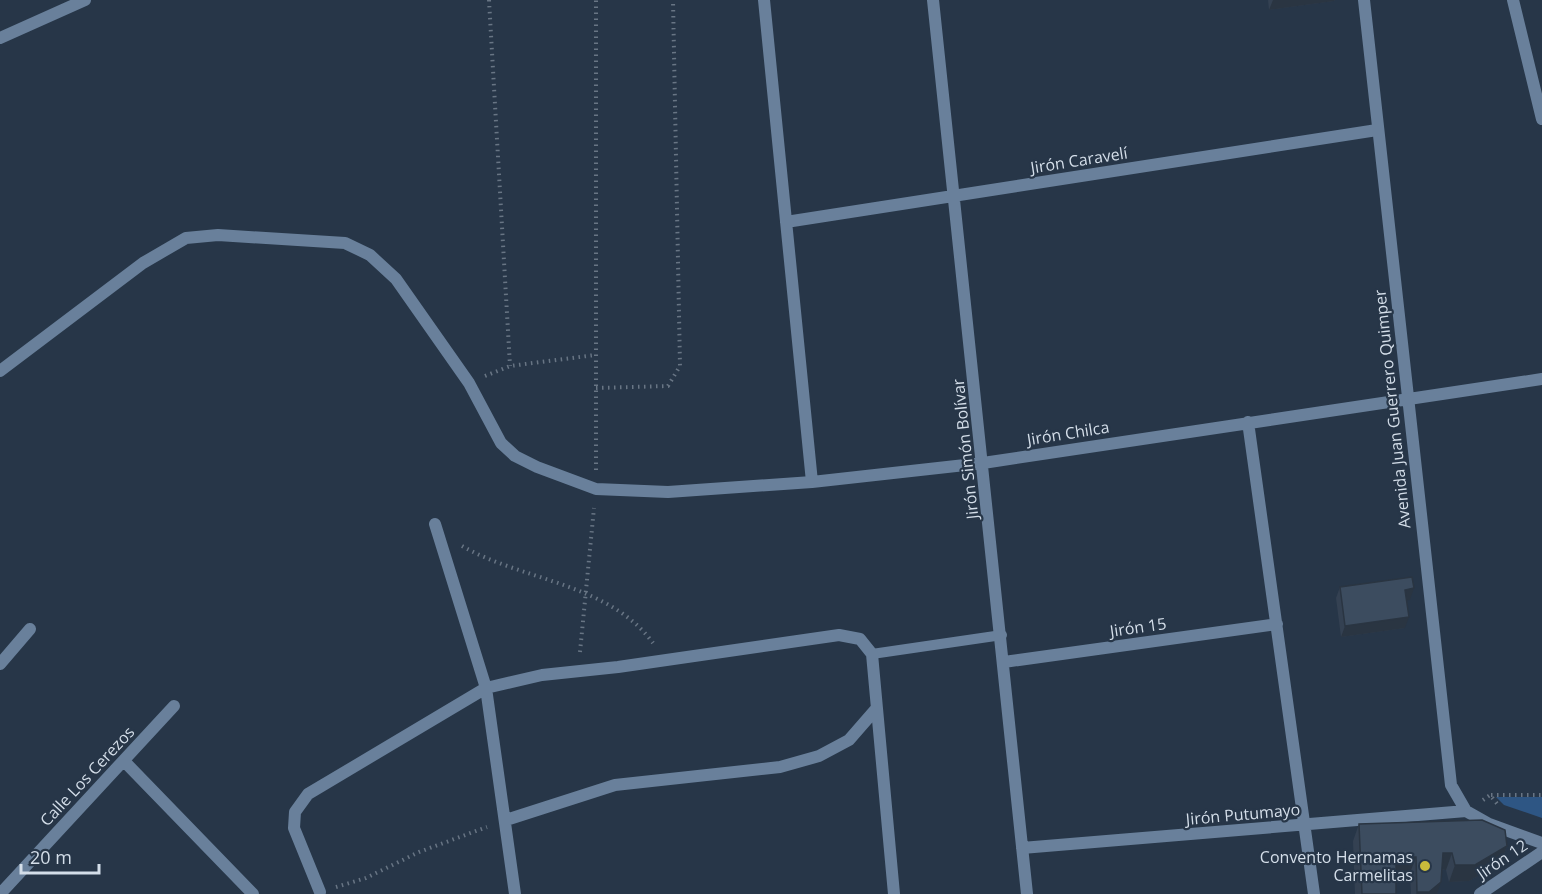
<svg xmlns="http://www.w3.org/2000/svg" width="1542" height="894" viewBox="0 0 1542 894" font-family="'Open Sans',sans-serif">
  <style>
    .green { fill: #2e5684 }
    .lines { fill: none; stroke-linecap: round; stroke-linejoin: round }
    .path { stroke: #687584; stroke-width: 4; stroke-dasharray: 1.5 4.5; stroke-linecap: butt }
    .lane { stroke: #69809b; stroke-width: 10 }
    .street { stroke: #69809b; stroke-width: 12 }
    .wall { fill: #344152 }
    .shaded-wall { fill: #2a3542 }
    .building { fill: #3c4c5f; stroke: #2a3542; stroke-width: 1.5 }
    .poi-dot { fill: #c9bb3b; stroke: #273648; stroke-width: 2 }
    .labels { text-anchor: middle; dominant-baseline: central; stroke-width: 4.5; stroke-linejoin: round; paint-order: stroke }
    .street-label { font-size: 16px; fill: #d4dee9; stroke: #273648 }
    .poi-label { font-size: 16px; fill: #d4dee9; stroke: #273648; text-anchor: end }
  </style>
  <rect width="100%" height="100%" fill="#273648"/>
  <path class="green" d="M1496,797H1542V818L1504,805Z"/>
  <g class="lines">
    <path class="path" d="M489,0L510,366
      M485,376L510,366L595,355
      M596,388L668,386L680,366L673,0
      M596,470V0
      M462,546C523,581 609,583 653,643
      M580,652L594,508
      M1491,795H1542
      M1483,800L1490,795L1499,806
      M336,887L366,878L419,852L487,827"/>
    <path class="lane" d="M872,654L1002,635"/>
    <path class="street" d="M764,0L812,482
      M933,0L1027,894
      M1364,0L1451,785L1466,811
      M1513,0L1542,119
      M0,38L85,0
      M786,222L1377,130
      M0,371L143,263L186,238L218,235L345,243L370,255L396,279L469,383L501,443L515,456L537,467L596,489L668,492L812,482L983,463L1542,379
      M1248,422L1314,894
      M435,524L486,688L515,894
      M1004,662L1277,624
      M0,664L30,629
      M124,761L253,894
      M1466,811L1489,824L1542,843
      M506,820L615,785L780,767L819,756L849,740L876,709
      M1022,848L1466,811
      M320,892L294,828L295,812L308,794L486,688L542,675L618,667L839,635L860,639L872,654L894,894
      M0,894L174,706
      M1480,894L1542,852"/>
  </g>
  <path class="wall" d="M1268,0H1335L1334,1L1269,10Z
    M1340,587L1410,600H1407L1405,628L1341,637L1336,598Z
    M1359,824L1507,846L1501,863L1469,881L1449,882L1446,870H1442L1437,894H1411L1410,873H1396V894H1355L1353,841Z"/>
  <path class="shaded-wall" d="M1273,0H1335L1334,1L1269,10Z
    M1414,588L1410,600L1401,601L1405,590Z
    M1409,617L1405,628L1341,637L1345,626Z
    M1507,846L1501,863L1469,881L1449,882L1455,865Z
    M1443,853H1452L1446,870L1437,869Z
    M1396,857H1416L1410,873H1390Z
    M1441,882L1437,894H1416L1417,892Z"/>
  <path class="building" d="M1412,577L1414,588L1405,590L1409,617L1345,626L1340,587Z
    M1482,820L1505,830L1507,846L1475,865H1455L1452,853H1443L1441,882L1429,892H1417L1416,857H1396V894H1362L1359,824Z"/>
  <circle class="poi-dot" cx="1425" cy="866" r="6"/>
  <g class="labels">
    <g class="street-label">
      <text transform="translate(1079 160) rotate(-9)">Jirón Caravelí</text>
      <text transform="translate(1392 409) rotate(-96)">Avenida Juan Guerrero Quimper</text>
      <text transform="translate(1068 433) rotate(-9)">Jirón Chilca</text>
      <text transform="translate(965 449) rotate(-96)">Jirón Simón Bolívar</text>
      <text transform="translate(1138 627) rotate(-8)">Jirón 15</text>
      <text transform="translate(87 776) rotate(-47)">Calle Los Cerezos</text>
      <text transform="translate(1243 814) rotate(-5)">Jirón Putumayo</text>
      <text transform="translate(1502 859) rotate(-34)">Jirón 12</text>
    </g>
    <g class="poi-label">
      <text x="1413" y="857">Convento Hernamas<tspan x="1413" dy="18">Carmelitas</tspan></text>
    </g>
  </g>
  <path d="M21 864v9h78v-9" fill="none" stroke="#d4dee9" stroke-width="3"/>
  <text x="30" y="864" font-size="18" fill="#d4dee9" stroke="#273648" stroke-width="4.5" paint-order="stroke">20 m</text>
</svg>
